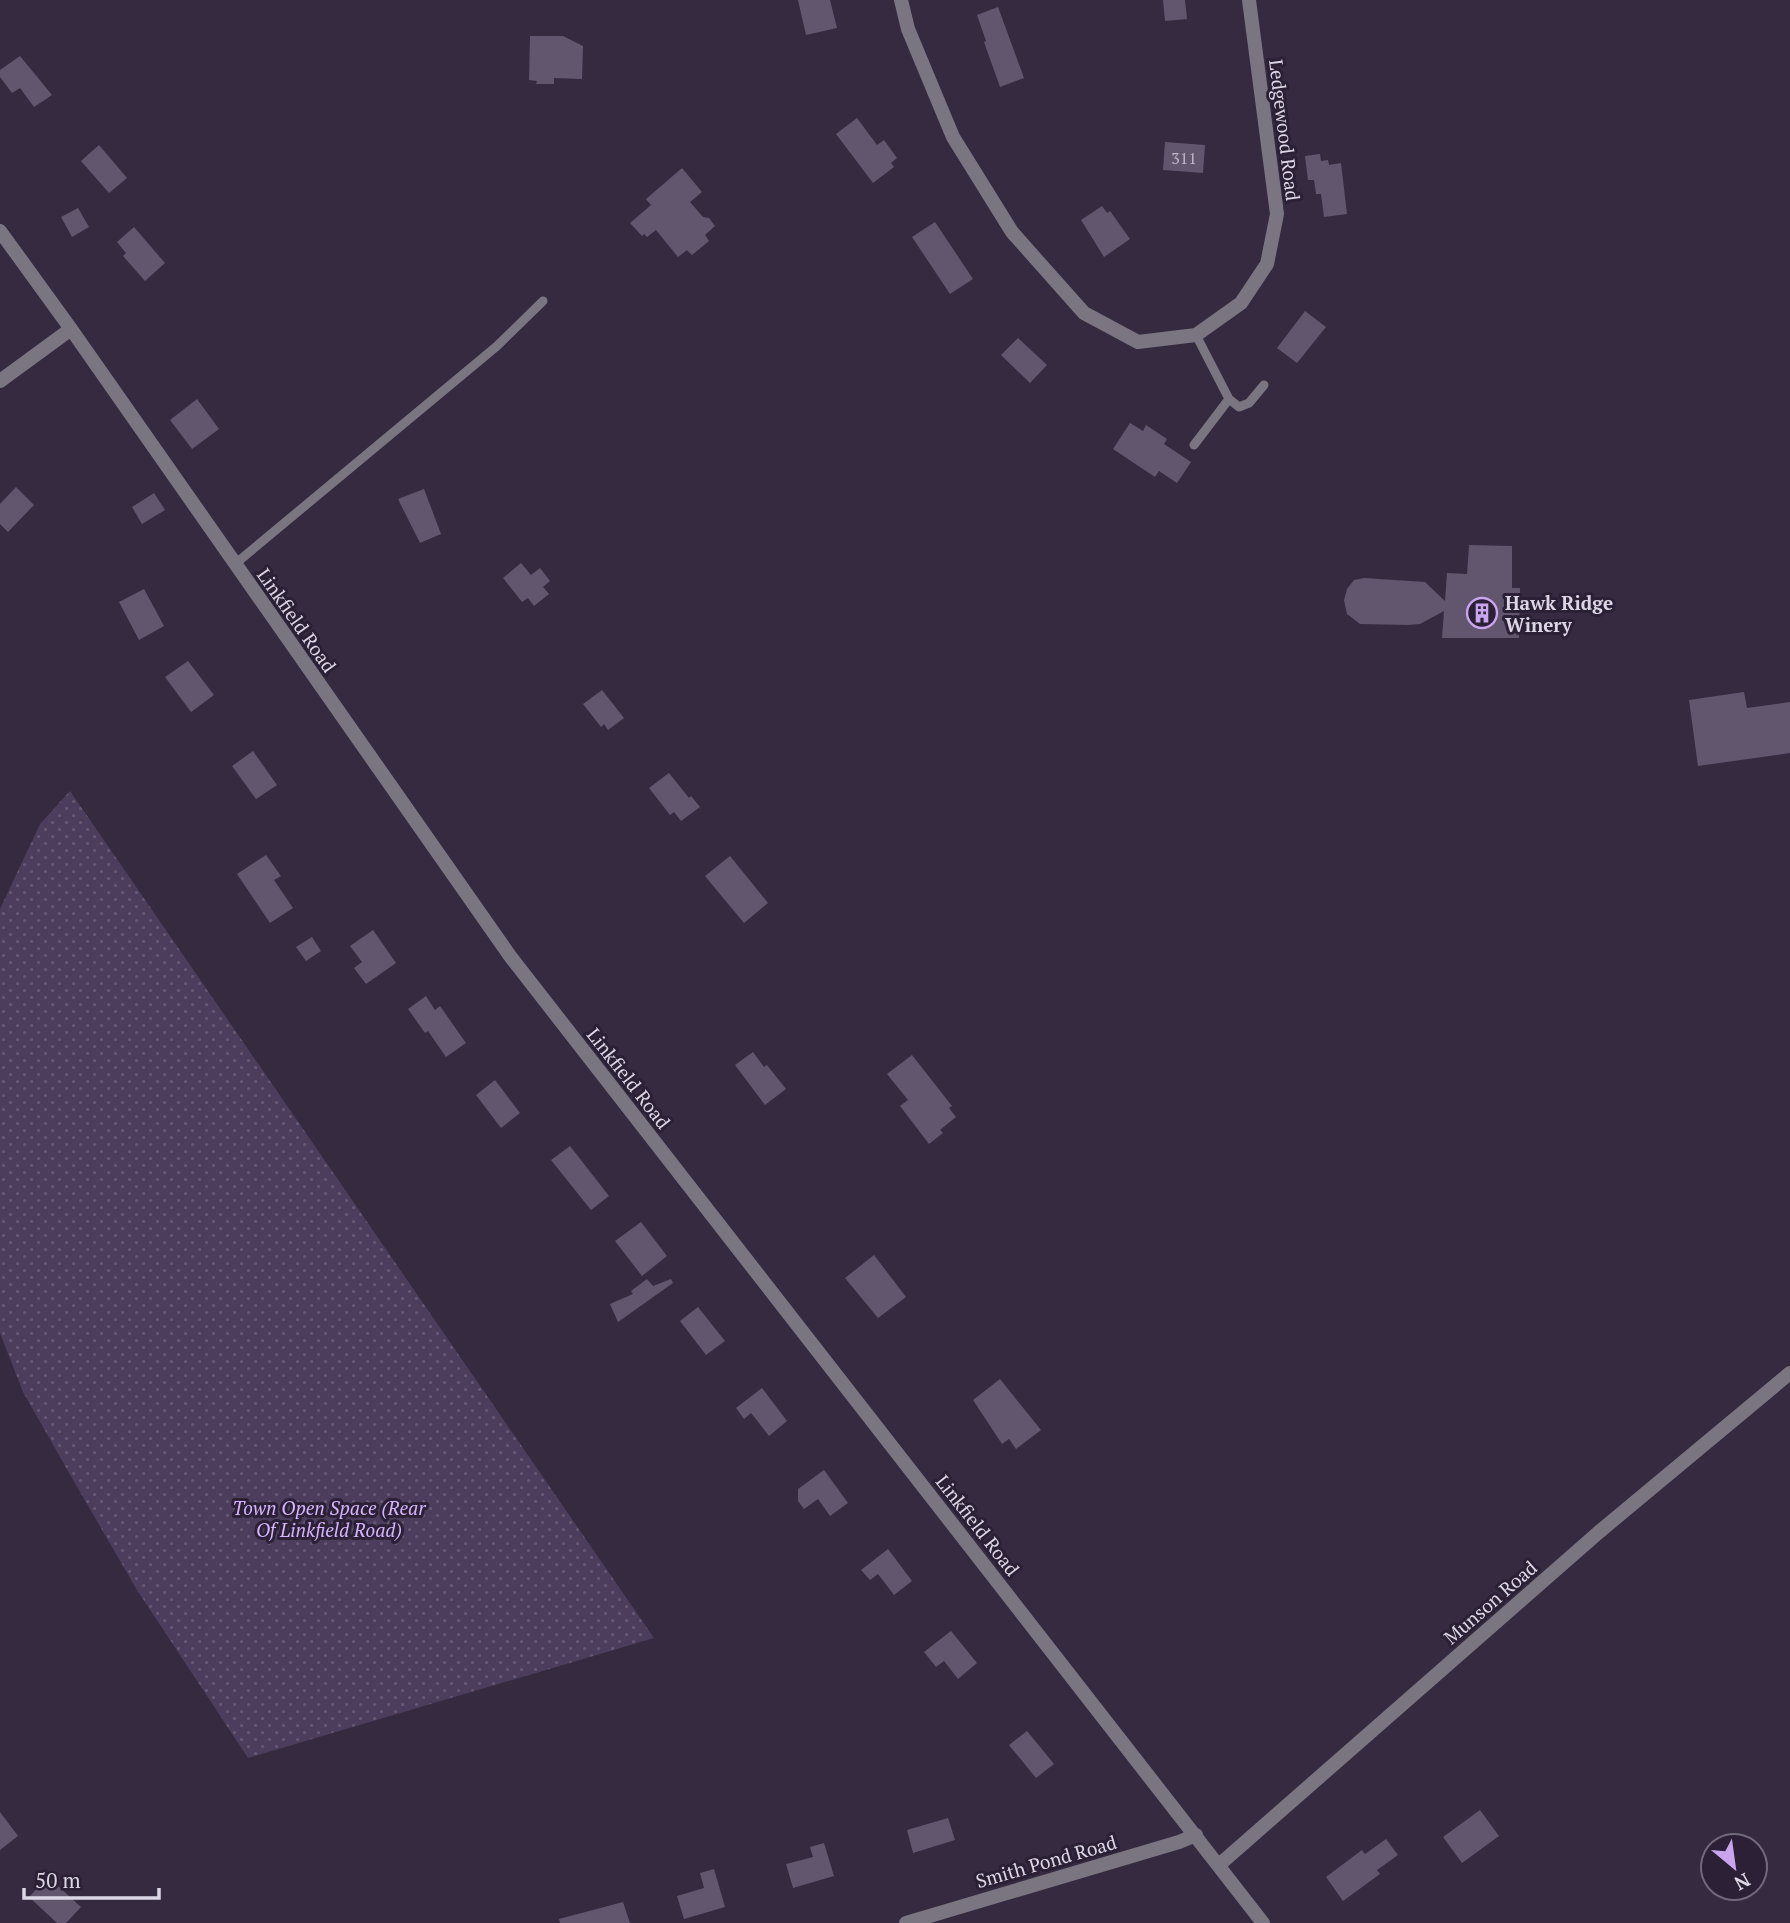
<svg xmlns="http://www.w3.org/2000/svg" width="1790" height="1923" viewBox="0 0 1790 1923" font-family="'PT Serif',serif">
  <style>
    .park { fill: url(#park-dots) }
    .building { fill: #62566f }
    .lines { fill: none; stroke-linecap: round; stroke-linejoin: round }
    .lane { stroke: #7a7580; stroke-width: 9 }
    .street { stroke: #7a7580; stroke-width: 14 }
    .labels { text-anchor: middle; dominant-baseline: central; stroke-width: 6; stroke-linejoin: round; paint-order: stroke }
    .number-label { font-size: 16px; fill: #beb7c8 }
    .street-label { font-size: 19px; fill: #ddd7e5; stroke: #2b2036 }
    .poi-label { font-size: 19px; font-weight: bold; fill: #ddd7e5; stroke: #2b2036; text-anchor: start }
    .park-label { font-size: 19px; font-style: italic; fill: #d6b4fb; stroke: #2b2036 }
  </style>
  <defs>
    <pattern id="park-dots" width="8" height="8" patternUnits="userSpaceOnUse" patternTransform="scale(1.75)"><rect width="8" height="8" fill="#4c3d5c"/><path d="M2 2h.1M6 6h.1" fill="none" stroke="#655873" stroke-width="1.8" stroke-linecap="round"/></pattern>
  </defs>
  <rect width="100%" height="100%" fill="#352a40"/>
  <path class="park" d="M70,791L654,1638L248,1758L137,1590L76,1485L23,1392L0,1333V909L40,824Z"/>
  <path class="building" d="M798,0H830L837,28L806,35Z
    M1163,0H1185L1187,19L1165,21Z
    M998,7L1024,78L1000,87L984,42L986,41L977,15Z
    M530,36H563L583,46L582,79L554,78V84H536L537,81L529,80Z
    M20,56L52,95L34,107L20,88L12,93L0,77V70Z
    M857,118L877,145L884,140L897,158L891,163L894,167L873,183L836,134Z
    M1165,142L1205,145L1203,173L1163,170Z
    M99,145L127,178L109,193L81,161Z
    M1320,154L1321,161L1328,160L1329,165L1341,163L1347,214L1324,217L1321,194H1316L1314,180H1308L1305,156Z
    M682,168L702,192L690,202L703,217L709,218L715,226L705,235L709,241L692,255L687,250L678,257L656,230L647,237L644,234L642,236L630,223L651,205L646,199Z
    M1102,206L1107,213L1110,211L1130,239L1104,257L1081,220Z
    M78,208L89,227L72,237L61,217Z
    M935,222L973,279L950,294L912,237Z
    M134,227L165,263L145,281L123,256L126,253L117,242Z
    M1305,311L1326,327L1297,363L1277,348Z
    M1018,338L1047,365L1030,383L1001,355Z
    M197,399L219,429L192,449L170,420Z
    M1130,423L1143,431L1146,425L1167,439L1164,444L1191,462L1177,483L1159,471L1155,477L1113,449Z
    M16,487L34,505L8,532L0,524V504Z
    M424,489L441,534L420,543L398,499Z
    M154,493L165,510L142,524L132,507Z
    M1469,545L1512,546V588H1520L1519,638H1442L1444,611L1420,624L1408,625L1360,624L1347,614L1344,600L1347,589L1354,580L1364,578L1425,582L1445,601L1447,573L1467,574Z
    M521,563L531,575L540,568L550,581L543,587L549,594L534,606L528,598L522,602L503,578Z
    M144,589L164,626L139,640L119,602Z
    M188,661L214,695L191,712L165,677Z
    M602,690L624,718L608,730L604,724L601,727L583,704Z
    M1744,692L1747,708L1790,702V753L1698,766L1689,700Z
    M253,751L277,785L256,799L232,766Z
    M669,773L689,798L691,796L700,807L681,821L674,812L670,815L649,788Z
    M266,855L281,876L274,880L293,908L270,923L237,874Z
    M730,856L768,903L744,923L705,876Z
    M373,930L396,963L366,984L354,968L362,962L350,946Z
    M312,937L321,951L306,961L296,947Z
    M426,996L435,1010L440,1006L466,1043L446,1057L428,1031L425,1033L408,1009Z
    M753,1052L764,1067L767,1065L786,1089L765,1105L735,1065Z
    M912,1055L952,1106L949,1108L956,1117L940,1130L943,1133L929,1144L900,1106L908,1100L887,1074Z
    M495,1080L520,1113L501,1128L476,1095Z
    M570,1146L609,1196L591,1210L551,1160Z
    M641,1222L667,1256L642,1276L615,1241Z
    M874,1255L906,1297L878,1318L845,1278Z
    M647,1279L653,1286L671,1279L673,1283L618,1322L610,1304L633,1294L631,1291Z
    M698,1307L725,1341L706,1355L680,1321Z
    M1000,1379L1041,1430L1016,1449L1009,1439L1002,1444L973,1400Z
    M762,1388L787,1421L769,1436L751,1413L744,1419L736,1408Z
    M824,1470L848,1503L830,1516L818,1499L804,1509L798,1501V1489Z
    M888,1549L912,1581L894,1595L878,1574L870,1580L861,1570Z
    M951,1631L977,1663L958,1679L944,1661L936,1667L924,1652Z
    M1027,1731L1054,1764L1036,1778L1009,1745Z
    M1480,1810L1499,1836L1462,1863L1443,1837Z
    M0,1812L18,1836L0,1850Z
    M948,1818L955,1840L913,1853L907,1830Z
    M1386,1839L1398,1855L1377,1870L1380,1874L1343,1901L1326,1877L1362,1850L1365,1854Z
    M824,1843L834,1876L793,1888L786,1864L813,1857L810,1847Z
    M714,1869L725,1907L684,1919L677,1896L704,1888L700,1873Z
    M48,1877L81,1907L66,1923H57L29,1897Z
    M623,1902L630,1923H560L559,1919Z"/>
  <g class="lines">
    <path class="lane" d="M1196,335L1229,399L1239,407L1249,403L1264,385
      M1194,445L1229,399
      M235,564L497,346L543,301"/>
    <path class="street" d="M901,0L908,29L953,137L1012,232L1084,313L1138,342L1196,335L1241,303L1267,264L1277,214L1249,0
      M0,231L71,329L510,956L1263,1923
      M0,381L71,329
      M1219,1865L1599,1532L1790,1373
      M906,1923L1179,1842L1196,1835"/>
  </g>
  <defs>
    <g id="building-ring" transform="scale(1.575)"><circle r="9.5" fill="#2b2036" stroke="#c9a5ee" stroke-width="1.5"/><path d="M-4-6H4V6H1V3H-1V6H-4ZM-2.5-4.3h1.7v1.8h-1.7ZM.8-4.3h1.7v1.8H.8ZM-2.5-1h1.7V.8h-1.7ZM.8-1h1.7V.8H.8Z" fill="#c9a5ee"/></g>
  </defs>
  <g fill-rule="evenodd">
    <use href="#building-ring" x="1482" y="613"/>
  </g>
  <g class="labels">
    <g class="number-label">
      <text x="1184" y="158">311</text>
    </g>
    <g class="street-label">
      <text transform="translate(1285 130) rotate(83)">Ledgewood Road</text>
      <text transform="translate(297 620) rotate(55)">Linkfield Road</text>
      <text transform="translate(629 1078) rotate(52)">Linkfield Road</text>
      <text transform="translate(978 1525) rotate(52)">Linkfield Road</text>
      <text transform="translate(1490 1602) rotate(-41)">Munson Road</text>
      <text transform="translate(1046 1861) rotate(-16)">Smith Pond Road</text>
    </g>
    <g class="poi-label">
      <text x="1505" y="602">Hawk Ridge<tspan x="1505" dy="22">Winery</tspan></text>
    </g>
    <g class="park-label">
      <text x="329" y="1507">Town Open Space (Rear<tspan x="329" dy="22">Of Linkfield Road)</tspan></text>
    </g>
  </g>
  <g transform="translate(1734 1867) rotate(151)"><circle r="33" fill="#2b2036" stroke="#72697c" stroke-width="2"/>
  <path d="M0-5L12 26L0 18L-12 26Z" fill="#c9a5ee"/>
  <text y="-10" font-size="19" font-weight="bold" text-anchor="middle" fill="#ddd7e5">N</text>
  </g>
  <path d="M24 1888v10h135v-10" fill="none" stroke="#ddd7e5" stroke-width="3.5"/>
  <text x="35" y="1888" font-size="21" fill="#ddd7e5" stroke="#2b2036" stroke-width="5" paint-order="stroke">50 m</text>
</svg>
